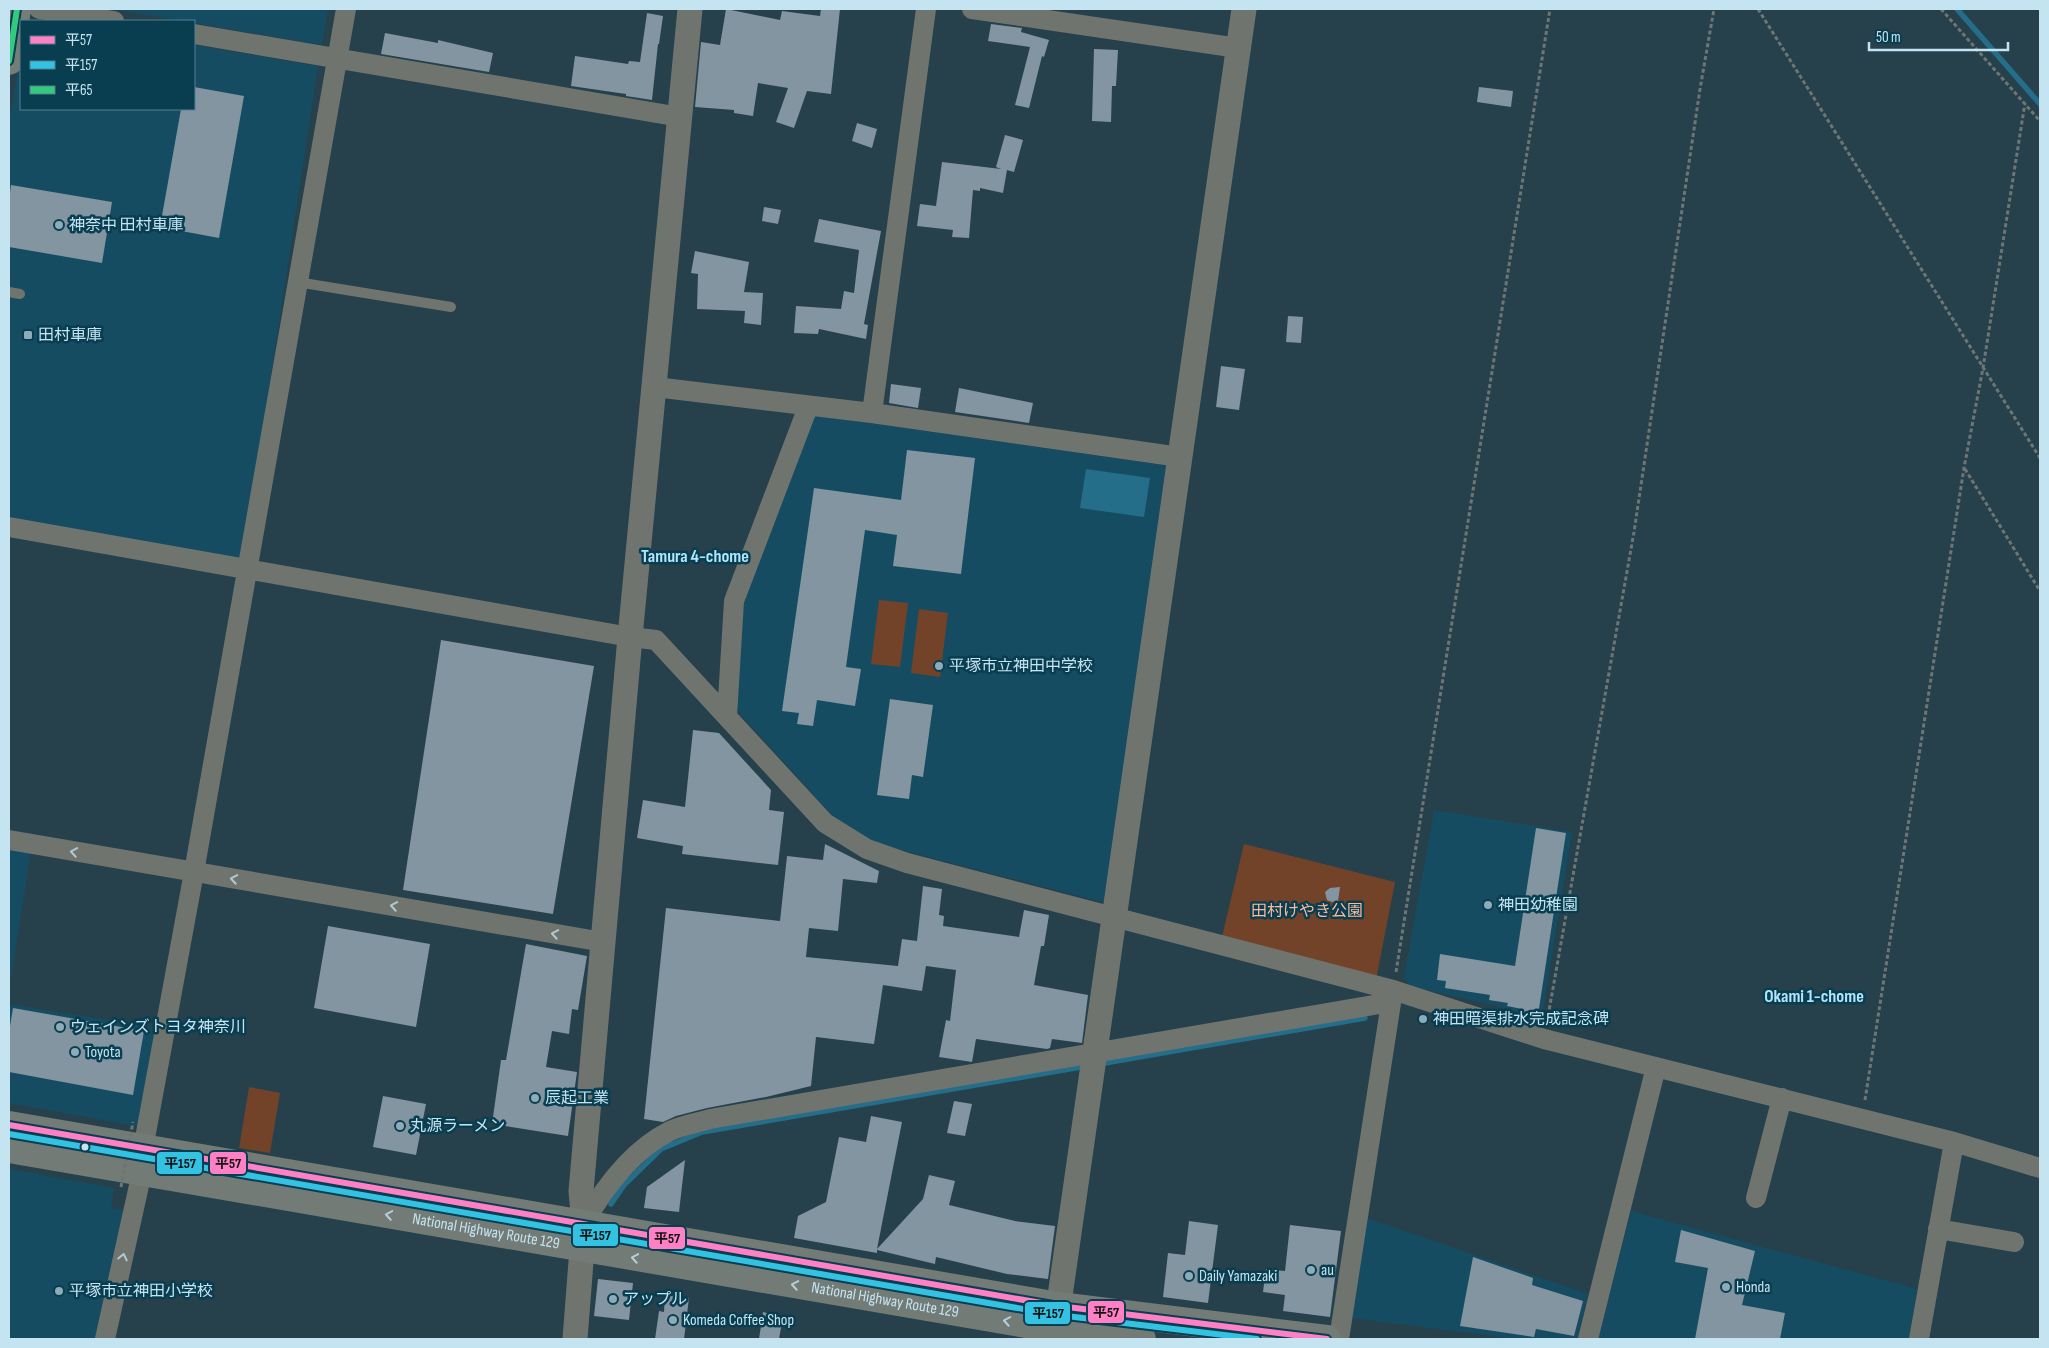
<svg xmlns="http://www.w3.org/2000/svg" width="2049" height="1348" viewBox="0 0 2049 1348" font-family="'Sofia Sans Condensed','Noto Sans JP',sans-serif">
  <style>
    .built { fill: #164c61 }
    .green { fill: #724328 }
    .water { fill: #246e8a }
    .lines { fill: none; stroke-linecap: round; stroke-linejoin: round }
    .stream { stroke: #246e8a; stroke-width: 5.5 }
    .building { fill: #8295a1 }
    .path { stroke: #6d7675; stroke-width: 3; stroke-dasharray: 4 2.5; stroke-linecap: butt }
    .service { stroke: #70746f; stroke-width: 10 }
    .minor { stroke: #70746f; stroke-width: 20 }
    .tertiary { stroke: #70746f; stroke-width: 25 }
    .primary { stroke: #767d77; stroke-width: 28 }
    .trunk { stroke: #727b76; stroke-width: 28 }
    .path-bridge { stroke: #6d7675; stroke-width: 3; stroke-dasharray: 4 2.5; stroke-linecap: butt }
    .bus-1-casing { stroke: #093d50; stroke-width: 10 }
    .bus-2-casing { stroke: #093d50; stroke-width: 10 }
    .bus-3-casing { stroke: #093d50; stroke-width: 10 }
    .bus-1 { stroke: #ff80c5; stroke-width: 6 }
    .bus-2 { stroke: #33c2e2; stroke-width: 6 }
    .bus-3 { stroke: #33ca7d; stroke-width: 6 }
    .oneway { stroke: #b0c8d1 }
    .oneway2 { stroke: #b4cfd9 }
    .poi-dot { fill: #8dabb8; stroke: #093d50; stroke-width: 2 }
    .bus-dot { fill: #c5e4f2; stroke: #093d50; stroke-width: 2 }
    .labels { text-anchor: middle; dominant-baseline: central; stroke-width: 5; stroke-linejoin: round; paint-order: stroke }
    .poi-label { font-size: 16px; fill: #c5e4f2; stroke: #093d50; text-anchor: start }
    .park-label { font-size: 16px; fill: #f9bb9c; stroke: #093d50 }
    .street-label { font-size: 16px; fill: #c5e4f2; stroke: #093d50 }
    .neighbourhood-label { font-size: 18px; font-weight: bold; fill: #b2e5fc; stroke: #093d50 }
    .line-badge { stroke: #093d50; stroke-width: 2 }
    .pale-badge-label { font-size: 14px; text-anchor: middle; font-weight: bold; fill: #111 }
  </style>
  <rect width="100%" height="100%" fill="#26414c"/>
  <path class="built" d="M111,9H328L322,45L194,23V21H184Z
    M194,45L318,66L243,560L9,519V124L21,51V109H194Z
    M822,412L1166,462L1171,469L1107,898L1102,902L886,846L861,836L839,823L734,707L739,624L749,582L810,417Z
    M1434,810L1572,832L1542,1017L1411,986L1404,978Z
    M9,847L31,850L9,991Z
    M9,1004L158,1028L141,1127L9,1103Z
    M9,1169L114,1188L111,1208L127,1211L97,1339H9Z
    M1631,1211L1917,1289L1909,1339H1598Z
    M1367,1218L1588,1294L1577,1339H1517L1352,1318Z"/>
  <path class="green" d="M879,600L908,603L900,667L871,664Z
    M919,609L948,613L940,677L911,673Z
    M1244,844L1395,882L1376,980L1221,941Z
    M249,1087L280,1093L270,1153L239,1148Z"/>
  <path class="water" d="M1086,469L1150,478L1144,517L1080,508Z"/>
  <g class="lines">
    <path class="stream" d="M1957,9L2040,104
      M1099,1064L1365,1018
      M611,1204L624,1185L661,1149L702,1132L1087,1066"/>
  </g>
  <path class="building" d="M726,9L780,20L782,11L820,16L821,9H840L831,94L807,91L794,128L776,122L788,88L758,83L753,116L734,113V110L695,107L701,42L720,45Z
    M647,13L663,16L659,44H658L652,100L626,96V94L571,86L575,56L628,64L629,61L640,62Z
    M991,24L1022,28L1021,32L1049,40L1044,57L1042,56L1029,108L1015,105L1030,47L988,41Z
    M385,33L438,43V40L493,53L489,72L381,54Z
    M1094,49L1118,50L1116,86H1112L1111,122L1092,121Z
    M194,87L244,96L219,238L160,227L181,109H194Z
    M1479,87L1513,91L1511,107L1477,102Z
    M857,123L877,129L872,148L852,141Z
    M1005,135L1023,140L1014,172L1007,170L1003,193L980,188V191L973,190L969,238L952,237L953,230L917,226L920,204L936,206L942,162L1001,169L996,167Z
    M11,185L112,202L102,263L9,247V200Z
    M764,207L781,210L778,224L762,221Z
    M819,219L881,231L864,324L868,325L866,339L819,329L818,334L794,333L796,306L841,309L844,291L854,293L859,250L814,242Z
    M695,251L749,262L744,292L763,293L761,325L744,323L745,311L697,309L698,274L691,273Z
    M1288,316L1303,317L1301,343L1286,342Z
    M1221,366L1245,369L1239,410L1216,407Z
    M891,384L921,388L918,408L889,403Z
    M959,388L1033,403L1029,423L955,412Z
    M907,450L975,458L961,574L893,566L897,535L865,530L846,667L861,669L855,706L817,700L813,726L797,724L799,713L782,711L814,488L901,500Z
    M441,640L594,666L553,914L403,890Z
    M890,699L933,705L923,777L912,775L909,799L877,795Z
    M693,730L719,733L771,790L769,810L784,812L778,865L682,854L683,846L637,838L643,800L685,807Z
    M1536,828L1566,833L1538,1015L1522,1012V1009L1507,1006L1508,1003L1489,1000L1490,995L1445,988L1446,981L1437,980L1440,954L1515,966Z
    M825,844L879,871L877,883L843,879L838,931L809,928L806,957L898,966L902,939L917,941L923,886L942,889L939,915L944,916L943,926L1019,937L1024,910L1049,915L1044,946H1041L1034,985L1088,995L1082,1043L1052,1039L1050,1048L1047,1049L976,1039L972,1062L939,1057L946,1020L950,1021L956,970L926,966L922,991L883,985L874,1044L816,1037L811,1086L766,1097L707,1108L676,1116L663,1122L644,1119L666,908L780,921L787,856L823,860Z
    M1340,887L1338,901L1332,902L1327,900L1325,892L1330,888Z
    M328,926L430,944L416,1027L314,1008Z
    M526,944L587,956L578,1010L572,1009L569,1034L552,1031L546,1067L577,1072L568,1136L492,1124L501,1060H506Z
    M13,1008L144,1031L133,1095L9,1072V1032Z
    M383,1096L426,1104L416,1155L373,1147Z
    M954,1101L972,1104L965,1136L947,1133Z
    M871,1116L902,1122L877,1249L923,1199L929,1175L955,1181L949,1205L1015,1221L1055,1226L1048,1279L1007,1274L936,1257L935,1264L877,1250V1253L794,1238L798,1216L826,1202L839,1137L866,1142Z
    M685,1160L679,1212L644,1208L647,1187Z
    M1189,1221L1218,1225L1208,1303L1163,1297L1168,1253L1185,1255Z
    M1290,1225L1341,1231L1330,1317L1283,1311L1285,1295L1263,1292L1266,1269L1285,1271Z
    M1681,1230L1755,1251L1742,1305L1785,1313L1780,1339H1695L1708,1268L1675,1262Z
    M1473,1257L1533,1278L1532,1285L1583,1301L1574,1336L1536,1329L1534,1337L1460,1326Z
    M598,1279L633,1283L629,1320L594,1316Z
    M665,1295L689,1298L684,1339H655L659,1311L664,1312Z
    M763,1312L783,1317L779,1339H759Z"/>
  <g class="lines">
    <path class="path" d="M1758,9L2040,458
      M1941,9L2040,121
      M1965,469L2040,591
      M1396,972L1550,9
      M1547,1022L1634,532L1700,89L1714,9
      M1865,1100L1964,468L1983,368L2025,103"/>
    <path class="service" d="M297,282L451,307
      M9,292L20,294"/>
    <path class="minor" d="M39,9L114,21
      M972,9L1238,48
      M194,34L680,117
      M655,387L872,413L1180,457
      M872,413L926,9
      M9,527L630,637L656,640L825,823L867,849L907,863L1393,990L1544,1039L1954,1142L2040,1168
      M727,716L734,601L808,407
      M9,840L603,942
      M143,1149L194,872L346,9
      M1756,1198L1782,1098
      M584,1223C604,1188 632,1150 670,1131C682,1125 697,1123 710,1119L1391,1002
      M1938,1229L2014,1242
      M105,1339L142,1172
      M1339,1339L1393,990
      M1588,1339L1656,1067
      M1919,1339L1954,1142"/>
    <path class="tertiary" d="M1056,1324L1244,9
      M575,1339L584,1223L581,1191L630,637L690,9"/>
    <path class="primary" d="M9,61L17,9"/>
    <g class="trunk">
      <path d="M9,1125L1059,1306L1327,1339"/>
      <path id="s1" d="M9,1149L1055,1329L1142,1339"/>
    </g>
    <path class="path-bridge" d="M121,1187L133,1122"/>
    <g class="bus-1-casing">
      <path id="bus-1" d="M9,1125L1059,1306L1327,1339"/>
    </g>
    <g class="bus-2-casing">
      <path id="bus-2" d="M9,1134L1058,1315L1257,1339"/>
    </g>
    <g class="bus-3-casing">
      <path id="bus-3" d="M9,61L17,9"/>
    </g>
    <use href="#bus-1" class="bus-1"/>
    <use href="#bus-2" class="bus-2"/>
    <use href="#bus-3" class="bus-3"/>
  </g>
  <defs><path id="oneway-chevron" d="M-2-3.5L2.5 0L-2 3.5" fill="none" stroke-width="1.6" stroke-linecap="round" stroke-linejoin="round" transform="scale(1.25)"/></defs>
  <g class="oneway">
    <use href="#oneway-chevron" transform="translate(74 852) rotate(-170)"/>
    <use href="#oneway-chevron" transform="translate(234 879) rotate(-170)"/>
    <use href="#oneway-chevron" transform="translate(394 906) rotate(-170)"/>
    <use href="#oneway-chevron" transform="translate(555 934) rotate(-170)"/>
    <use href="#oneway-chevron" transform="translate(123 1257) rotate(-78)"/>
  </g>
  <g class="oneway2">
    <use href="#oneway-chevron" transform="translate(389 1215) rotate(-170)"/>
    <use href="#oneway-chevron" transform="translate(635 1258) rotate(-170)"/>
    <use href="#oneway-chevron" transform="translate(795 1285) rotate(-170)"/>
    <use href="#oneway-chevron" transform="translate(1007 1321) rotate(-170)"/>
  </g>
  <g class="poi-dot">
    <circle cx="59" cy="225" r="5"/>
    <rect x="23" y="330" width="10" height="10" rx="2.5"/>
    <circle cx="939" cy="666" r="5"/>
    <circle cx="1488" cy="905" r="5"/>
    <circle cx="1423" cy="1019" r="5"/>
    <circle cx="60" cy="1027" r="5"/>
    <circle cx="75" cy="1052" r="5"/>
    <circle cx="535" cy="1098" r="5"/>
    <circle cx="400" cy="1126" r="5"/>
    <circle cx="1311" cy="1270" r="5"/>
    <circle cx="1189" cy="1276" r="5"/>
    <circle cx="1726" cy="1287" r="5"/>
    <circle cx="59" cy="1291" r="5"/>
    <circle cx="613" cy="1299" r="5"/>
    <circle cx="673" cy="1320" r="5"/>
  </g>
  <circle class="bus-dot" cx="85" cy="1147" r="4.5"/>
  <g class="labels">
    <g class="poi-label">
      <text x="69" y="225">神奈中 田村車庫</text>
      <text x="38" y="335">田村車庫</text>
      <text x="949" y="666">平塚市立神田中学校</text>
      <text x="1498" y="905">神田幼稚園</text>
      <text x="1433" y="1019">神田暗渠排水完成記念碑</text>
      <text x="70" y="1027">ウェインズトヨタ神奈川</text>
      <text x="85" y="1052">Toyota</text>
      <text x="545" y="1098">辰起工業</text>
      <text x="410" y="1126">丸源ラーメン</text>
      <text x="1321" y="1270">au</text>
      <text x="1199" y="1276">Daily Yamazaki</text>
      <text x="1736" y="1287">Honda</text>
      <text x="69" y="1291">平塚市立神田小学校</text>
      <text x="623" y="1299">アップル</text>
      <text x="683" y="1320">Komeda Coffee Shop</text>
    </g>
    <g class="park-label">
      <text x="1307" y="911">田村けやき公園</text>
    </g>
    <g class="street-label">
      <text stroke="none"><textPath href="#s1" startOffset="484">National Highway Route 129</textPath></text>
      <text stroke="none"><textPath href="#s1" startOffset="889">National Highway Route 129</textPath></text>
    </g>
    <g class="neighbourhood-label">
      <text x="695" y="556">Tamura 4-chome</text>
      <text x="1814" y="996">Okami 1-chome</text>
    </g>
  </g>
  <g class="line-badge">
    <rect x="209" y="1151" width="38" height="24" rx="5" fill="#ff80c5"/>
    <rect x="156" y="1151" width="47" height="24" rx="5" fill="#33c2e2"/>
    <rect x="572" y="1223" width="47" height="24" rx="5" fill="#33c2e2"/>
    <rect x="648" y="1226" width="38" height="24" rx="5" fill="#ff80c5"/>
    <rect x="1087" y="1300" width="38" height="24" rx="5" fill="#ff80c5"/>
    <rect x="1024" y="1301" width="47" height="24" rx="5" fill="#33c2e2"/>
  </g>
  <g class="pale-badge-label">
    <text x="228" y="1168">平57</text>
    <text x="180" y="1168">平157</text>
    <text x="595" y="1240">平157</text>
    <text x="667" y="1243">平57</text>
    <text x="1106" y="1317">平57</text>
    <text x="1048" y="1318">平157</text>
  </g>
  <rect width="2049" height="1348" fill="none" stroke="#c5e4f2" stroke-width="20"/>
  <rect x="20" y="20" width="175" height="90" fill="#093d50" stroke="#548091"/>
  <rect x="30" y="36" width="25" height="8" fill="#ff80c5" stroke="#548091"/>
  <text x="65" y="45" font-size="15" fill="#c5e4f2">平57</text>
  <rect x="30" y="61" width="25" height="8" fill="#33c2e2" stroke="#548091"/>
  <text x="65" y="70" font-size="15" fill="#c5e4f2">平157</text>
  <rect x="30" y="86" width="25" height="8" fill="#33ca7d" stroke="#548091"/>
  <text x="65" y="95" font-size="15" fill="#c5e4f2">平65</text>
  <path d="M1869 42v8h139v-8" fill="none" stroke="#c5e4f2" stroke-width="2.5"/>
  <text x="1876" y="42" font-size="15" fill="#c5e4f2" stroke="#093d50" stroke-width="4" paint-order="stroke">50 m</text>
</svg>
